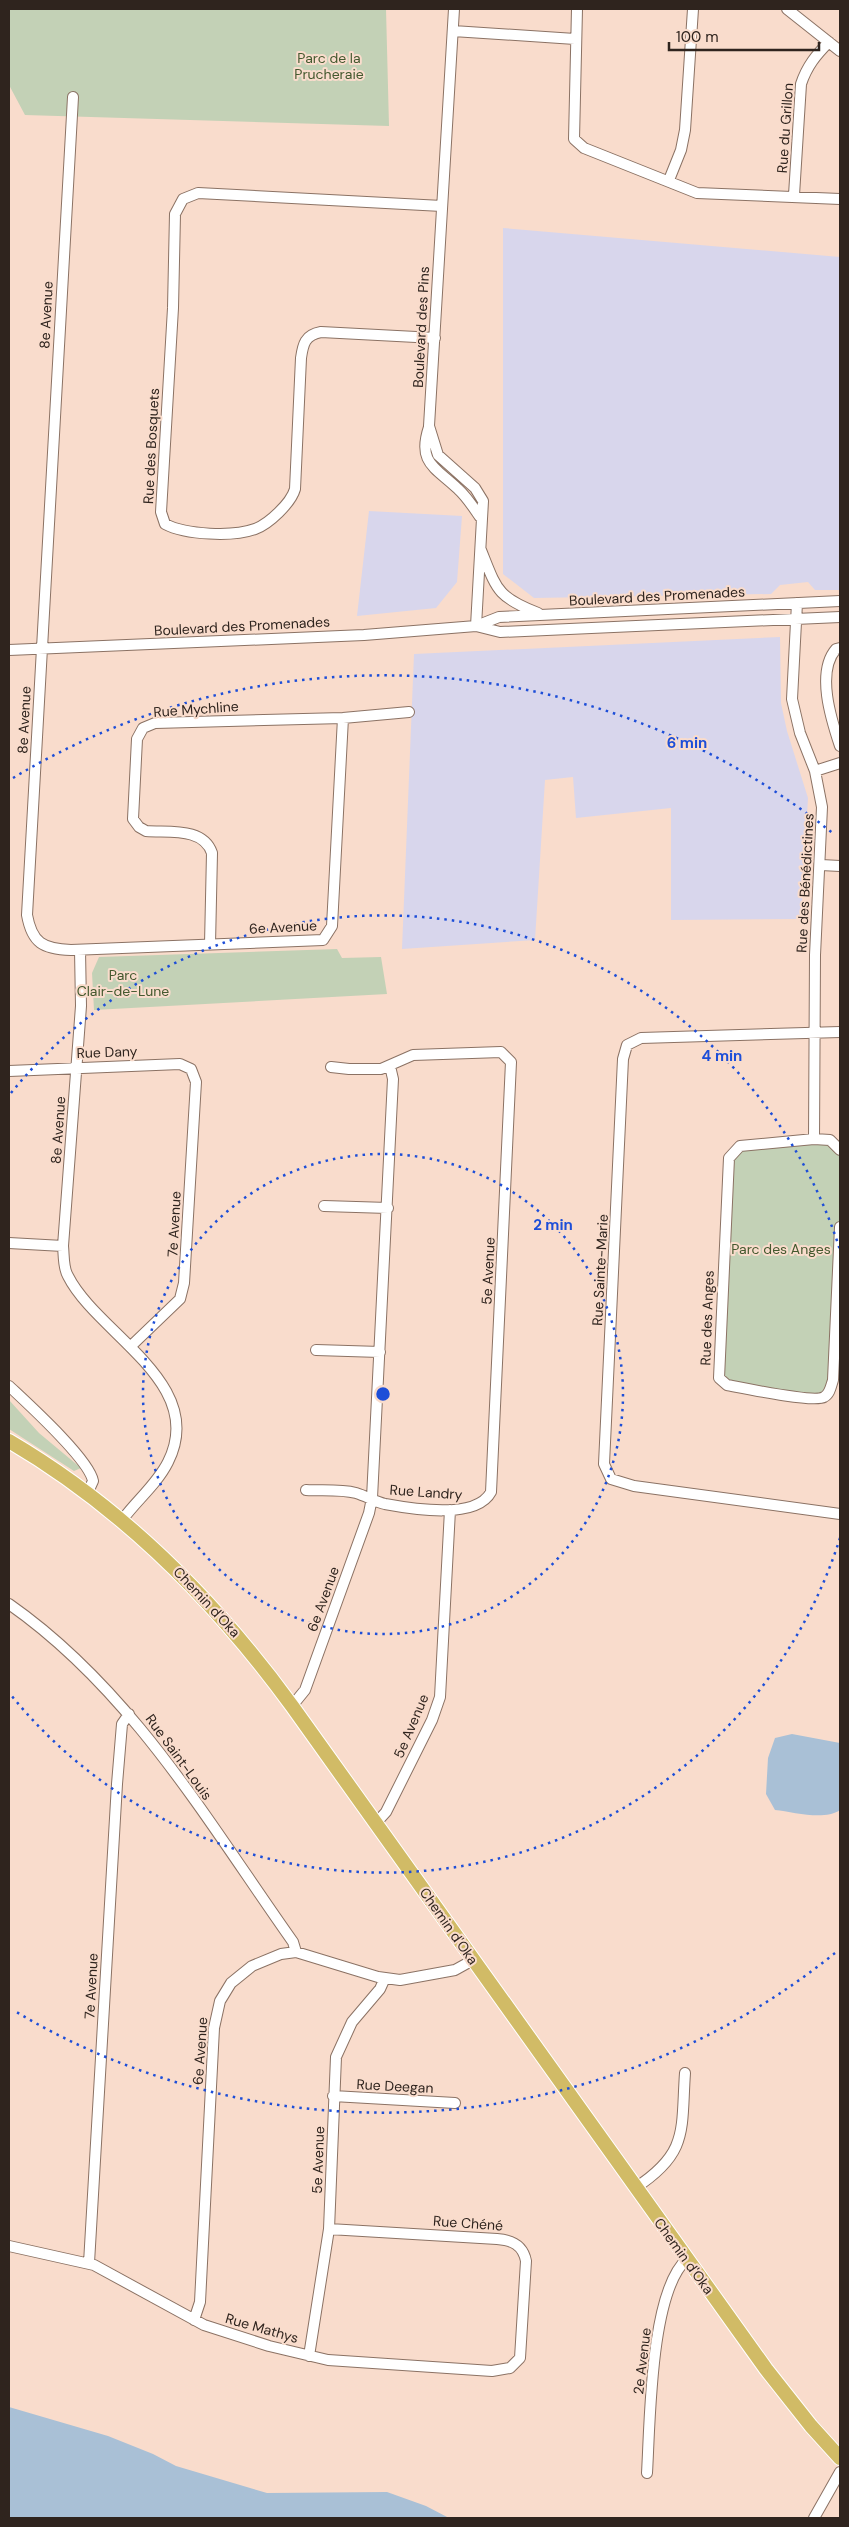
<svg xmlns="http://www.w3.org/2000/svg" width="849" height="2527" viewBox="0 0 849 2527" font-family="'DM Sans',sans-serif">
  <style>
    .commercial { fill: #d8d6ec }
    .green { fill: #c3d1b6 }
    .water { fill: #a9c0d6 }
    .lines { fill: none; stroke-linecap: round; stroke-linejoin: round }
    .minor-casing { stroke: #8b7264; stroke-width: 12 }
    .major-casing { stroke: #fff; stroke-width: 16 }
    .minor { stroke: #fff; stroke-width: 10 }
    .major { stroke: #d1bb66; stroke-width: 14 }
    .ring { fill: none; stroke: #1d4ed8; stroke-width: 2.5; stroke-dasharray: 2.5 5 }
    .labels { text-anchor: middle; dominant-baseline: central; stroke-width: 4; stroke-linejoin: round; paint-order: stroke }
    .park-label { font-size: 14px; fill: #44592f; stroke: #f9dccc }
    .street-label { font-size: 14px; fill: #2f241e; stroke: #f9dccc }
    .centre { fill: #1d4ed8; stroke: #f9dccc; stroke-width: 2.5 }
    .ring-label { font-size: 15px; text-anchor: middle; font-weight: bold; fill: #1d4ed8; stroke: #f9dccc; stroke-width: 4; stroke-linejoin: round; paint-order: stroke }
  </style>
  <rect width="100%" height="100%" fill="#f9dccc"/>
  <path class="commercial" d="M503,228L840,257V590H815L808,582L780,585L771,594L534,598L503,574Z
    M369,511L462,516L457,582L436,608L357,616Z
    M780,637L781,703L787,731L808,798L801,919L671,920V808L576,818L573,777L545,780L535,940L402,949L414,654Z"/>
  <path class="green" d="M9,9H386L389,126L25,115L9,85Z
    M337,949L342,958L381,957L387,994L94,1010L92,973L99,957Z
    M830,1140L840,1150V1227L829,1394H778L719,1378L729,1158L740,1146Z
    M9,1400L39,1433L81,1468L74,1471L9,1429Z"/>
  <path class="water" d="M792,1734L840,1743V1810C824,1821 794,1812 775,1810L766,1794L768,1758L775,1738Z
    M9,2407L108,2436L153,2454L176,2466L267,2493L387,2492L426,2506L449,2518H9Z"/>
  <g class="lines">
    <g class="minor-casing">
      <path id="minor" d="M454,9L429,426L438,455L475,488L483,501L476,626
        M577,9L574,139L584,148L697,193L840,199
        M787,9L840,51
        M453,31L575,39
        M73,97L27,915C32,943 43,949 71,950L323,940L332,926L343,718
        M669,180L681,150L685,130L693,9
        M794,195L801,84C807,66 816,55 829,42
        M435,338L321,332C305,335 303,344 301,358L295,489C291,503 269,524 255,529C233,537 186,535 165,524L161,512L173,308L175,214L183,199L198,193L442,206
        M429,427C417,463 435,467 458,489C467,497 473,507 480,517
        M481,550C497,590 497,597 538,613
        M797,603L792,699L800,733L815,771L822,807L815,955L814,1139
        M476,626L499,617L840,601
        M840,648L836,649C816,672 831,719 840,746
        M9,650L364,635L476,626L500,632L840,617
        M815,771L840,763
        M821,865L840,866
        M210,944L212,853C203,827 169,833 146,831L139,827L133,819L137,739L143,728L155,723L343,718L409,712
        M80,950L81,1006L63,1246C64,1255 63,1268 68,1276C97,1334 208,1383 168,1462C157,1484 137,1500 123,1519
        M840,1032L641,1038L627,1045L623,1059L604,1464L611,1479L634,1486L840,1514
        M9,1071L180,1064L191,1069L196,1082L184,1283L180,1299L131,1346
        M840,1150L830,1140L814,1139L740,1146L729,1158L719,1378L727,1385C743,1388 814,1403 824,1397C830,1394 831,1386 833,1380L840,1227
        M324,1206L388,1208
        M9,1243L63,1246
        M316,1350L380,1352
        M9,1386C27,1403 89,1459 93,1481L88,1492
        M306,1490C322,1491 340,1489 356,1493C366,1496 376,1502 385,1504C412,1509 476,1520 491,1492L511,1062L501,1052L413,1055L381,1069H349L331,1067
        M9,1604C132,1690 208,1822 293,1942L296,1952
        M292,1706L305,1690L369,1513L372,1498L393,1079L390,1066
        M376,1823L386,1812L432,1720L440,1697L450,1510
        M333,2096L455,2103
        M635,2188C689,2153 681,2130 685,2073
        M9,2246L94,2265L204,2325L269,2346L328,2360L492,2371L510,2368L520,2358L526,2261C523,2245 512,2240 497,2239L329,2229
        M89,2263L117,1784L122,1724L129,1714
        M194,2320L200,2302L214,2028L220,2001L231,1983L252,1966L281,1954L296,1952L378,1977L400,1980L455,1970L473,1960
        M309,2356L329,2229L336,2057L352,2022L380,1989L385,1978
        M647,2473C650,2424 650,2291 687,2259
        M814,2518L840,2472"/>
    </g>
    <g class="major-casing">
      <path id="major" d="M9,1441C123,1508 214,1599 292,1706L766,2369L811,2426L840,2458"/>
    </g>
    <use href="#minor" class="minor"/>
    <use href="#major" class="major"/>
  </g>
  <g class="ring">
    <circle cx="383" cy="1394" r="240"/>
    <path d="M840 1538A479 479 0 0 1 11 1695M11 1093A479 479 0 0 1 840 1250"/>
    <path d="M835 1953A719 719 0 0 1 13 2010M13 778A719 719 0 0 1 835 835"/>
  </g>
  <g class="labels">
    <g class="park-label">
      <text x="329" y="58">Parc de la<tspan x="329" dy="16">Prucheraie</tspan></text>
      <text x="123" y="975">Parc<tspan x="123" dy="16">Clair-de-Lune</tspan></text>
      <text x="781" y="1249">Parc des Anges</text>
    </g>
    <g class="street-label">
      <text transform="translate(785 128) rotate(-86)">Rue du Grillon</text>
      <text transform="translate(46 315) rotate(-87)">8e Avenue</text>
      <text transform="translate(421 327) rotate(-87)">Boulevard des Pins</text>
      <text transform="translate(151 446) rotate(-87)">Rue des Bosquets</text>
      <text transform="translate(657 596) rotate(-3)">Boulevard des Promenades</text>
      <text transform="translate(242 626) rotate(-3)">Boulevard des Promenades</text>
      <text transform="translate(196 709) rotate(-4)">Rue Mychline</text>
      <text transform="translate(24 720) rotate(-87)">8e Avenue</text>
      <text transform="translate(805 883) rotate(-87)">Rue des Bénédictines</text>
      <text transform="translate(283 927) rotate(-3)">6e Avenue</text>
      <text transform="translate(107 1052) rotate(-2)">Rue Dany</text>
      <text transform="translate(58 1130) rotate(-86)">8e Avenue</text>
      <text transform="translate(174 1224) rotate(-87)">7e Avenue</text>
      <text transform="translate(600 1270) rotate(-87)">Rue Sainte-Marie</text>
      <text transform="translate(488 1271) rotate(-87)">5e Avenue</text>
      <text transform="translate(707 1318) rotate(-88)">Rue des Anges</text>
      <text transform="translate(426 1492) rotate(4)">Rue Landry</text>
      <text transform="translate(323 1599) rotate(-70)">6e Avenue</text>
      <text transform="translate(207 1602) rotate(47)">Chemin d'Oka</text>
      <text transform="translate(411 1726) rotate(-67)">5e Avenue</text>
      <text transform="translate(179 1757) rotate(54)">Rue Saint-Louis</text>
      <text transform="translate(449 1926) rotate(55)">Chemin d'Oka</text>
      <text transform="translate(91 1986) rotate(-87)">7e Avenue</text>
      <text transform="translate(200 2051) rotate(-86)">6e Avenue</text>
      <text transform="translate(395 2086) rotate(3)">Rue Deegan</text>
      <text transform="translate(318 2160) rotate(-88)">5e Avenue</text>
      <text transform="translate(468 2223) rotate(4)">Rue Chéné</text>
      <text transform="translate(684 2256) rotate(54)">Chemin d'Oka</text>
      <text transform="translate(262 2328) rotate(16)">Rue Mathys</text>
      <text transform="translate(642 2361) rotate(-83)">2e Avenue</text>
    </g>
  </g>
  <circle cx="383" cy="1394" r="8" class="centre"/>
  <g class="ring-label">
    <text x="687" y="748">6 min</text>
    <text x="722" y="1061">4 min</text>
    <text x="553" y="1230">2 min</text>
  </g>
  <rect width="849" height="2527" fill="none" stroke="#2f241e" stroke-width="20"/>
  <path d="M669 42v8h150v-8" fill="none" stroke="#2f241e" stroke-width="2.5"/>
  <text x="676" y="42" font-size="15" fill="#2f241e" stroke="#f9dccc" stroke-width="4" paint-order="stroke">100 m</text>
</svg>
